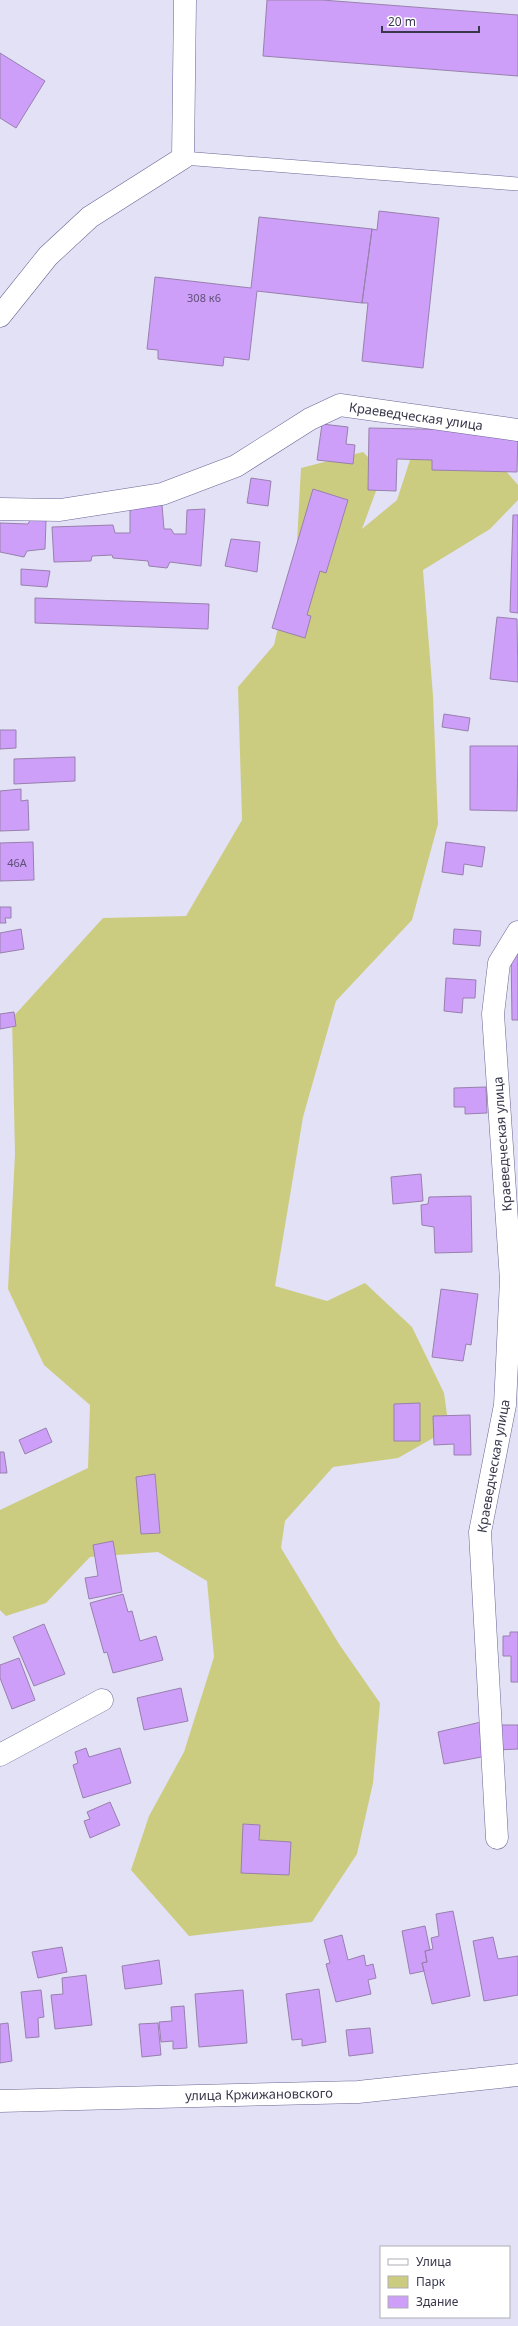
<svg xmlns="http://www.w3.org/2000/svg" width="518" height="2326" viewBox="0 0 518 2326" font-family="'Noto Sans',sans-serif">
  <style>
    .green { fill: #cccc80 }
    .building { fill: #ce9ff8; stroke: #9880ad }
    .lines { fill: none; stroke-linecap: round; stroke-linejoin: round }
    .service-casing { stroke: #6a6694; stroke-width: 14 }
    .minor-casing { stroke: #6a6694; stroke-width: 23 }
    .service { stroke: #fff; stroke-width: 13 }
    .minor { stroke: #fff; stroke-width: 22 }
    .labels { text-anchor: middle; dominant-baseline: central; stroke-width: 3; stroke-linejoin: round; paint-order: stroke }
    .number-label { font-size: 11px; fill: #5e5176 }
    .street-label { font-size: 13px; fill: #38374b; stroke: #fff }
  </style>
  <rect width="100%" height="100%" fill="#e2e1f6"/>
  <path class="green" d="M363,452L383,472L362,529L397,500L410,460L444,453L499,463L518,485V500L490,529L423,570L433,696L438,824L412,920L336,1001L303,1117L275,1286L327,1301L365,1283L412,1327L444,1393L449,1429L398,1458L333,1467L285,1521L281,1548L339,1644L380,1703L373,1783L357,1854L312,1922L189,1936L131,1870L149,1816L184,1752L214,1657L207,1581L158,1552L90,1557L46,1603L6,1616L0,1610V1510L88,1468L90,1405L44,1365L8,1289L15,1154L12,1018L103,918L186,916L242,820L238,687L274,645L297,543L301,468Z"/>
  <path class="building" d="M267,0H322L518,15V76L263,56Z
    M0,53L45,81L16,128L0,118Z
    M379,211L439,218L423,368L362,361L368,303H362L372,229L377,230Z
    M259,217L372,229L362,303L257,291L249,360L224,357L223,366L158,359V350L147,349L155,277L251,288Z
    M322,424L348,427L346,444L355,445L353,464L317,460Z
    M369,428L518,431L517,472L432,470V460L397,459L396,491L368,490Z
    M251,478L271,481L268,506L247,503Z
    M313,489L348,500L326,573L320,571L307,615L311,616L305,638L272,628Z
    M162,505L164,529H171L174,534H186L187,510L205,509L201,566L170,562L167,568L149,566L148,561L113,558L112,555L92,556L91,561L54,562L52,527L113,525L115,533H130V507Z
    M513,515H518V613L510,612Z
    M30,520H46L45,549L27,551L24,557L0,552V523L28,524Z
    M231,539L260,542L257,572L225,566Z
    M21,569L50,571L47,587L21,585Z
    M35,598L209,604L208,629L35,623Z
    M497,617L517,619L518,682L490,679Z
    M444,714L470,718L468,731L442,727Z
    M0,730H16V748L0,749Z
    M470,746H518L517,811L470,810Z
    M75,757V781L14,784V759Z
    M21,789V801L28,800L29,830L0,831V791Z
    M33,842L34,880L0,881V843Z
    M446,842L485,847L482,867L464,864L463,875L442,872Z
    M0,907H11V918H5L6,923H0Z
    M21,929L24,949L0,953V933Z
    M454,929L481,931L480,946L453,944Z
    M511,950H518V1020H512Z
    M446,978L476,980L475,998H463L462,1013L444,1011Z
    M14,1012L16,1026L0,1029V1014Z
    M486,1087L487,1113L465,1114V1107H454V1088Z
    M421,1174L423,1201L393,1204L391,1177Z
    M471,1196L472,1252L435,1253L434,1227L422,1225L421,1205L428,1204L429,1197Z
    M441,1289L478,1294L471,1345L466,1344L463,1361L432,1357Z
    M420,1403V1441H394V1404Z
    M470,1415L471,1455H454V1444L434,1445L433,1416Z
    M46,1428L52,1442L25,1454L19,1440Z
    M0,1452H4L7,1473H0Z
    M155,1474L160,1533L141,1534L136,1477Z
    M113,1541L122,1592L89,1599L85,1578L98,1576L93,1545Z
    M123,1594L128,1612L132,1611L140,1641L156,1636L163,1660L113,1673L107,1652L104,1653L90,1603Z
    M44,1624L65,1674L34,1686L13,1637Z
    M510,1632H518V1682H511V1656H503V1636H510Z
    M19,1658L35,1700L12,1709L0,1678V1665Z
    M181,1688L188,1721L144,1730L137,1698Z
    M481,1722L487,1756L444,1764L438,1732Z
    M497,1725H518V1749L497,1750Z
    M86,1748L89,1757L120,1748L131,1783L83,1798L73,1765L78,1763L75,1752Z
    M110,1802L120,1825L90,1838L84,1821L90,1819L87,1812Z
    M243,1824L260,1825L259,1840L291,1842L289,1875L241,1873Z
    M453,1911L470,1996L432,2004L422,1963L427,1962L425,1951L433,1949L431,1938L439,1936L436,1914Z
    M425,1926L430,1950L425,1951L427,1962L422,1963L424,1971L410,1974L402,1931Z
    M342,1935L348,1960L364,1955L366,1966L373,1964L376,1978L368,1980L371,1994L336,2002L326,1964L330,1963L324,1940Z
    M493,1937L498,1959L518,1956V1995L484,2001L473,1941Z
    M62,1947L67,1972L38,1978L32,1952Z
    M159,1960L162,1984L125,1989L122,1966Z
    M86,1975L92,2025L55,2029L51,1995L63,1994L62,1978Z
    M319,1989L326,2042L302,2046V2039L292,2040L286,1994Z
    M41,1990L44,2017L38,2018L39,2037L26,2038L21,1992Z
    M243,1990L247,2043L199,2047L195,1994Z
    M184,2006L187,2048L173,2049V2041L161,2042L159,2022L172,2021L171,2007Z
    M8,2023L12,2061L0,2063V2024Z
    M158,2023L161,2055L142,2057L139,2024Z
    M370,2028L373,2053L349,2056L346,2030Z"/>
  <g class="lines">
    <g class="service-casing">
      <path id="service" d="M183,158L518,184"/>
    </g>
    <g class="minor-casing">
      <path id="minor" d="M0,316L48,256L90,217L183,158L185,0
        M0,509L60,510L162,494L236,466L310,419L340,405L518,430
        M0,1755L102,1700
        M497,1838L480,1532L505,1405L511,1280L493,1014L499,963L518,932
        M0,2101L358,2092L518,2075"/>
    </g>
    <use href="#service" class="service"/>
    <use href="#minor" class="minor"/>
  </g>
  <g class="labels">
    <g class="number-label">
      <text x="204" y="297">308 к6</text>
      <text x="17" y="862">46А</text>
    </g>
    <g class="street-label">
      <text transform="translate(416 416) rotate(8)">Краеведческая улица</text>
      <text transform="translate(502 1144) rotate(-94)">Краеведческая улица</text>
      <text transform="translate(493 1466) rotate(-80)">Краеведческая улица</text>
      <text transform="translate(259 2094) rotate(-1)">улица Кржижановского</text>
    </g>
  </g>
  <rect x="380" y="2246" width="130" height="72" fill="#ffffff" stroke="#afafb7"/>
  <rect x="388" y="2259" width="20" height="6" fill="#ffffff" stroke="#afafb7"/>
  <text x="416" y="2266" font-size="12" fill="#38374b">Улица</text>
  <rect x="388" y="2276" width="20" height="12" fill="#cccc80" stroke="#afafb7"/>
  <text x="416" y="2286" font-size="12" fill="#38374b">Парк</text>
  <rect x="388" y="2296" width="20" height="12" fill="#ce9ff8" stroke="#afafb7"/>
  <text x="416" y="2306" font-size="12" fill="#38374b">Здание</text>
  <path d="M382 26v6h97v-6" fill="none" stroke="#38374b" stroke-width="2"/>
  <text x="388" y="26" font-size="12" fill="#38374b" stroke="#ffffff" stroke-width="3" paint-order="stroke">20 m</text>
</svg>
